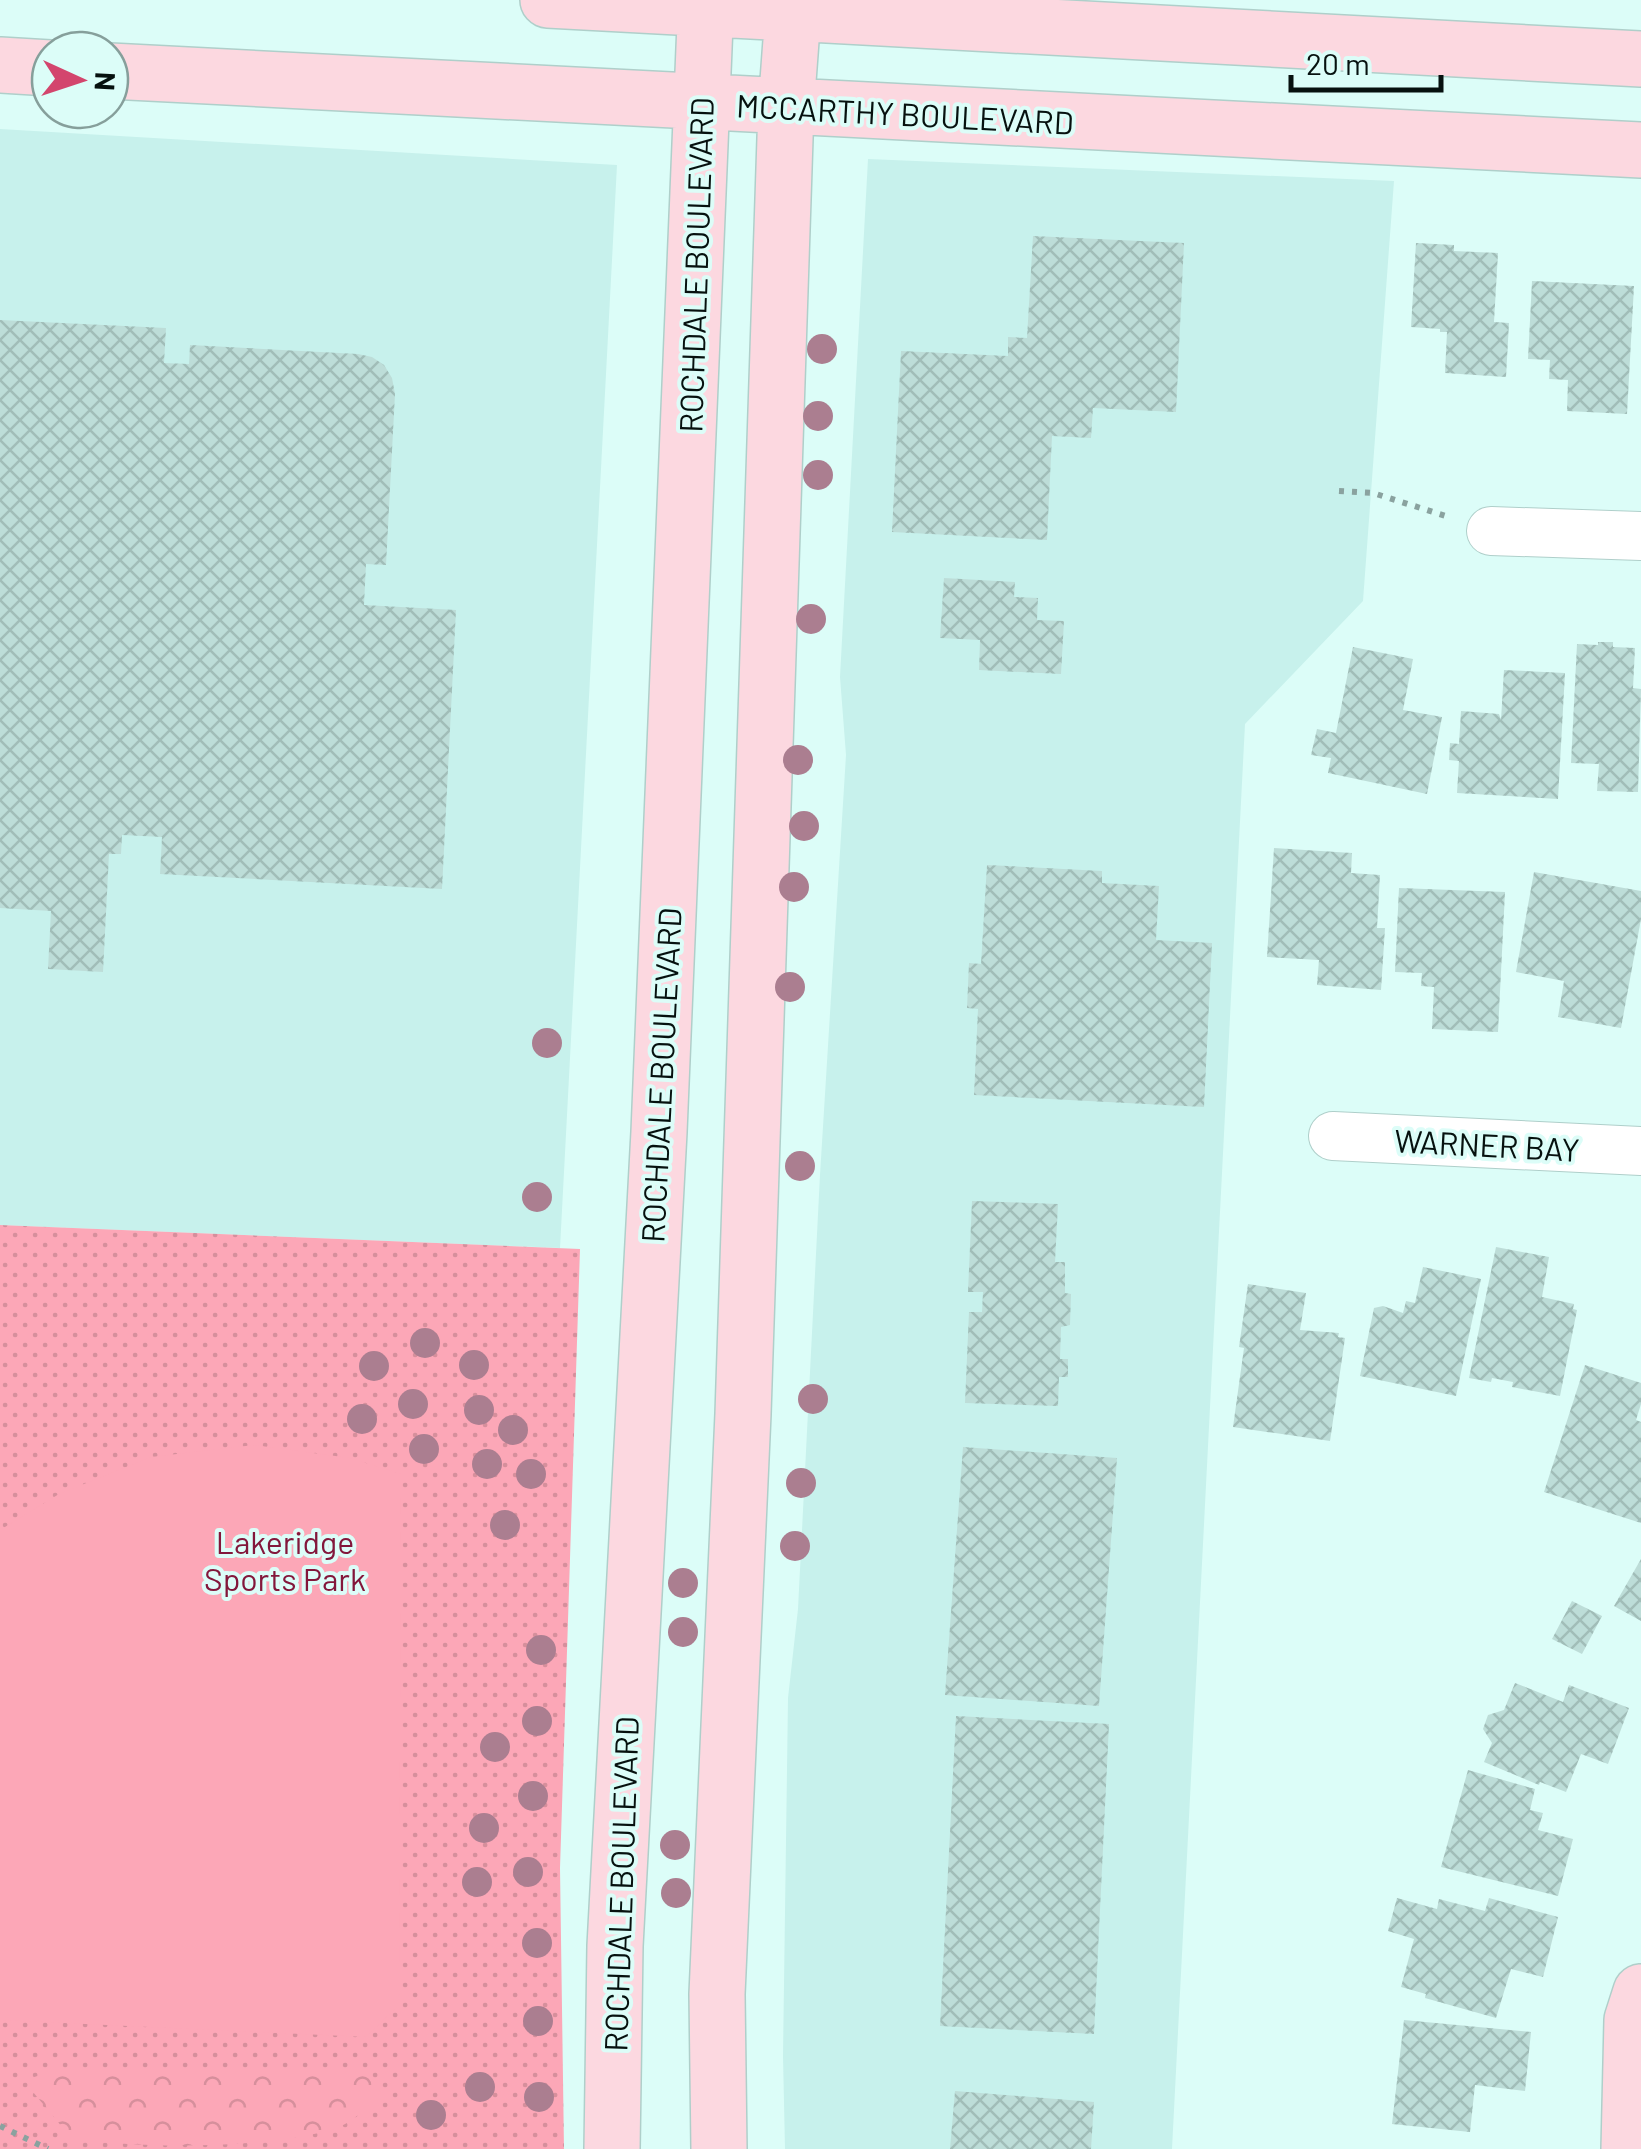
<svg xmlns="http://www.w3.org/2000/svg" width="1641" height="2149" viewBox="0 0 1641 2149" font-family="Barlow,sans-serif">
  <style>
    .built { fill: #c7f1ec }
    .grass { fill: url(#grass-dots) }
    .forest { fill: url(#forest-crowns) }
    .garden { fill: #fca7b7 }
    .building { fill: url(#building-cross-hatch) }
    .lines { fill: none; stroke-linecap: round; stroke-linejoin: round }
    .street-casing { stroke: #afcfca; stroke-width: 50 }
    .secondary-casing { stroke: #afcfca; stroke-width: 58 }
    .path { stroke: #8aa29f; stroke-width: 6; stroke-dasharray: 5 8; stroke-linecap: butt }
    .street { stroke: #fff; stroke-width: 48 }
    .secondary { stroke: #fcd8e0; stroke-width: 55 }
    .tree { fill: #ab7e90 }
    .labels { text-anchor: middle; dominant-baseline: central; stroke-width: 8; stroke-linejoin: round; paint-order: stroke }
    .street-label { font-size: 32px; fill: #06110f; stroke: #dcfdf8 }
    .park-label { font-size: 32px; fill: #83173b; stroke: #dcfdf8 }
  </style>
  <defs>
    <pattern id="grass-dots" width="8" height="8" patternUnits="userSpaceOnUse" patternTransform="scale(2.5)"><rect width="8" height="8" fill="#fca7b7"/><path d="M2 2h.1M6 6h.1" fill="none" stroke="#d68f9c" stroke-width="1.8" stroke-linecap="round"/></pattern>
    <pattern id="forest-crowns" width="20" height="18" patternUnits="userSpaceOnUse" patternTransform="scale(2.5)"><rect width="20" height="18" fill="#fca7b7"/><path d="M2 6a3 3 0 1 1 6 0M12 15a3 3 0 1 1 6 0" fill="none" stroke="#d68f9c"/></pattern>
    <pattern id="building-cross-hatch" width="8" height="8" patternUnits="userSpaceOnUse" patternTransform="scale(2.5)"><rect width="8" height="8" fill="#bdddd8"/><path d="M0 0l8 8M0 8l8-8" fill="none" stroke="#a1bdb8"/></pattern>
  </defs>
  <rect width="100%" height="100%" fill="#dcfdf8"/>
  <path class="built" d="M0,129L617,165L560,1248L0,1225Z
    M868,159L1394,181L1363,601L1245,724L1172,2149H785L783,2056L788,1698L798,1609L820,1175L846,755L840,677Z"/>
  <path class="grass" d="M0,1225L580,1249L560,1868L564,2149H0Z"/>
  <path class="forest" d="M60,2069C163,2073 266,2070 369,2071L380,2098C366,2108 351,2123 335,2129C261,2149 150,2149 72,2139L33,2092L31,2078Z"/>
  <path class="garden" d="M254,1445L350,1458L401,1474L399,2005L366,2037L0,2020V1530L59,1494L151,1457Z"/>
  <path class="building" d="M1033,236L1184,243L1176,412L1093,408L1091,438L1052,436L1047,540L892,532L901,351L1008,356V337L1027,338Z
    M1416,243L1454,245V251L1498,253L1494,322L1509,323L1506,377L1445,373L1447,332H1440V329L1411,327Z
    M1532,281L1634,286L1627,414L1567,411L1568,380L1549,379L1550,360L1528,359Z
    M0,320L166,328L164,363L189,364L190,345L358,354L372,357L384,365L392,378L395,394L386,565L366,564L364,605L456,610L442,889L160,874L162,837L122,835L121,854H109L103,972L48,969L51,911L0,908Z
    M944,578L1015,582L1014,597L1038,598L1037,620L1064,621L1061,674L979,670L980,640L940,638Z
    M1598,642H1613V647L1635,648L1633,688L1641,689L1638,792L1597,791L1599,764L1571,763L1577,644L1598,645Z
    M1353,647L1413,659L1403,710L1442,717L1427,794L1328,773L1331,758L1311,755L1317,729L1336,733Z
    M1504,670L1565,673L1558,799L1457,793L1459,761L1449,760L1450,743L1459,744L1461,711L1499,714L1501,720Z
    M1274,848L1352,853L1351,873L1380,875L1377,928H1385L1381,990L1317,985L1319,960L1267,957Z
    M987,865L1102,871V883L1159,886L1156,940L1212,943L1204,1107L974,1095L978,1009L967,1008L969,963L981,964Z
    M1534,872L1641,891V919L1621,1028L1558,1017L1564,981L1516,972Z
    M1399,888L1505,892L1498,1032L1432,1029L1434,987L1421,986L1422,973L1395,972Z
    M972,1201L1058,1204L1055,1262H1065V1293L1071,1294L1070,1325L1061,1327L1060,1359H1068V1377H1059L1058,1406L965,1403L969,1312H982L983,1292H968Z
    M1496,1247L1549,1257L1542,1297L1574,1304L1573,1309L1577,1310L1560,1396L1512,1387L1513,1382L1492,1378L1491,1382L1469,1378Z
    M1423,1267L1481,1279L1456,1396L1360,1376L1374,1308L1383,1306L1403,1313L1406,1301L1415,1303Z
    M1248,1284L1306,1293L1300,1330L1339,1333L1338,1337L1345,1338L1330,1441L1233,1427L1244,1348L1239,1347Z
    M1585,1365L1641,1383V1404L1636,1420L1641,1422V1523L1544,1492Z
    M963,1447L1117,1458L1099,1706L945,1695Z
    M1641,1559V1621L1614,1606Z
    M1572,1601L1602,1616L1582,1654L1552,1639Z
    M1515,1683L1563,1702L1569,1685L1629,1708L1608,1764L1581,1754L1566,1792L1540,1782L1539,1785L1484,1762L1492,1743L1483,1729L1488,1715L1504,1710Z
    M956,1716L1109,1724L1094,2034L940,2026Z
    M1468,1770L1535,1789L1530,1810L1543,1813L1538,1830L1573,1839L1558,1896L1441,1867Z
    M1397,1898L1437,1909L1439,1899L1485,1911L1489,1898L1558,1917L1543,1977L1511,1969L1496,2018L1425,1998L1426,1994L1401,1987L1414,1939L1388,1931Z
    M1404,2020L1531,2032L1525,2091L1475,2085L1470,2132L1392,2124Z
    M955,2091L1094,2102L1091,2149H950Z"/>
  <g class="lines">
    <g class="street-casing">
      <path id="street" d="M1491,531L1641,536
        M1333,1136L1641,1151"/>
    </g>
    <g class="secondary-casing">
      <path id="secondary" d="M548,0L1641,59
        M0,65L50,68
        M110,71L1641,150
        M612,2149L615,1946L659,1132L706,0
        M719,2149L717,1994L743,1414L786,108L794,0
        M1629,2149L1632,2020L1641,1992"/>
    </g>
    <path class="path" d="M1339,491L1373,493L1449,517
      M0,2126L48,2149"/>
    <use href="#street" class="street"/>
    <use href="#secondary" class="secondary"/>
  </g>
  <g class="tree">
    <circle cx="822" cy="349" r="15"/>
    <circle cx="818" cy="416" r="15"/>
    <circle cx="818" cy="475" r="15"/>
    <circle cx="811" cy="619" r="15"/>
    <circle cx="798" cy="760" r="15"/>
    <circle cx="804" cy="826" r="15"/>
    <circle cx="794" cy="887" r="15"/>
    <circle cx="790" cy="987" r="15"/>
    <circle cx="547" cy="1043" r="15"/>
    <circle cx="800" cy="1166" r="15"/>
    <circle cx="537" cy="1197" r="15"/>
    <circle cx="425" cy="1343" r="15"/>
    <circle cx="474" cy="1365" r="15"/>
    <circle cx="374" cy="1366" r="15"/>
    <circle cx="813" cy="1399" r="15"/>
    <circle cx="413" cy="1404" r="15"/>
    <circle cx="479" cy="1410" r="15"/>
    <circle cx="362" cy="1419" r="15"/>
    <circle cx="513" cy="1430" r="15"/>
    <circle cx="424" cy="1449" r="15"/>
    <circle cx="487" cy="1464" r="15"/>
    <circle cx="531" cy="1474" r="15"/>
    <circle cx="801" cy="1483" r="15"/>
    <circle cx="505" cy="1525" r="15"/>
    <circle cx="795" cy="1546" r="15"/>
    <circle cx="683" cy="1583" r="15"/>
    <circle cx="683" cy="1632" r="15"/>
    <circle cx="541" cy="1650" r="15"/>
    <circle cx="537" cy="1721" r="15"/>
    <circle cx="495" cy="1747" r="15"/>
    <circle cx="533" cy="1796" r="15"/>
    <circle cx="484" cy="1828" r="15"/>
    <circle cx="675" cy="1845" r="15"/>
    <circle cx="528" cy="1872" r="15"/>
    <circle cx="477" cy="1882" r="15"/>
    <circle cx="676" cy="1893" r="15"/>
    <circle cx="537" cy="1943" r="15"/>
    <circle cx="538" cy="2021" r="15"/>
    <circle cx="480" cy="2087" r="15"/>
    <circle cx="539" cy="2097" r="15"/>
    <circle cx="431" cy="2115" r="15"/>
  </g>
  <g class="labels">
    <g class="street-label">
      <text transform="translate(905 113) rotate(3)">MCCARTHY BOULEVARD</text>
      <text transform="translate(695 265) rotate(-88)">ROCHDALE BOULEVARD</text>
      <text transform="translate(660 1075) rotate(-87)">ROCHDALE BOULEVARD</text>
      <text transform="translate(1487 1144) rotate(3)">WARNER BAY</text>
      <text transform="translate(620 1884) rotate(-88)">ROCHDALE BOULEVARD</text>
    </g>
    <g class="park-label">
      <text x="285" y="1541">Lakeridge<tspan x="285" dy="37">Sports Park</tspan></text>
    </g>
  </g>
  <g transform="translate(80 80) rotate(93)"><circle r="48" fill="#dcfdf8" stroke="#869f9b" stroke-width="2.5"/>
  <path d="M0-8L18 38L0 25L-18 38Z" fill="#d3456d"/>
  <text y="-15" font-size="28" font-weight="bold" text-anchor="middle" fill="#06110f">N</text>
  </g>
  <path d="M1291 75v15h150v-15" fill="none" stroke="#06110f" stroke-width="5"/>
  <text x="1306" y="75" font-size="30" fill="#06110f" stroke="#dcfdf8" stroke-width="8" paint-order="stroke">20 m</text>
</svg>
